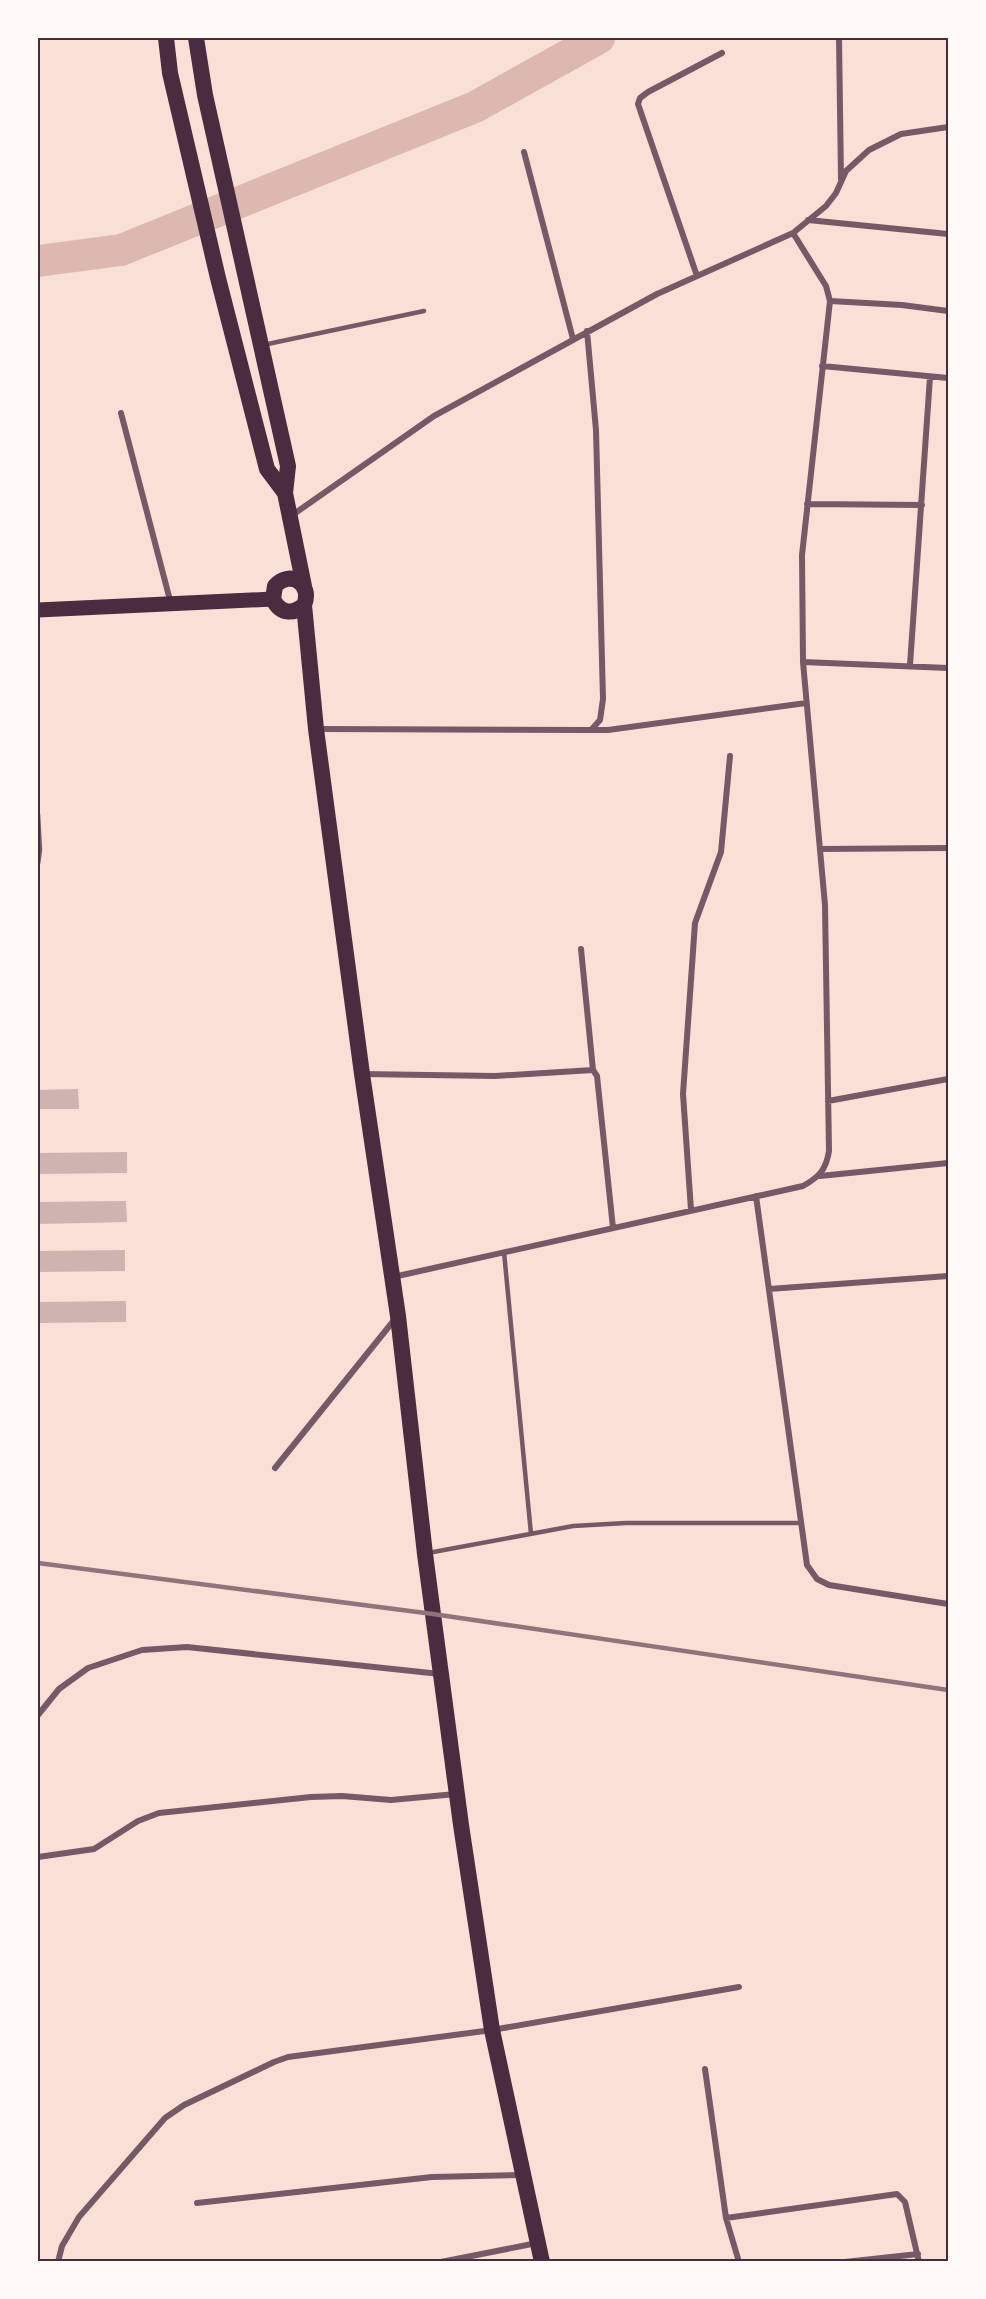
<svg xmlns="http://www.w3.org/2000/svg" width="986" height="2299" viewBox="0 0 986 2299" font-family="'IBM Plex Sans',sans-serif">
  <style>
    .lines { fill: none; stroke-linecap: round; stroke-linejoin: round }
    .river { stroke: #dcb8b0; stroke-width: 32 }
    .building { fill: #ccb4b1 }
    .service { stroke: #755966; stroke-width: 4.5 }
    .minor { stroke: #755966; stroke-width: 6 }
    .primary { stroke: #4a2c40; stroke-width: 15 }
    .trunk { stroke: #4a2c40; stroke-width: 16 }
    .rail { stroke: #8f747c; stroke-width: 4.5 }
    .neatline { fill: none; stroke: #4a2c40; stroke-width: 2 }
  </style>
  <rect width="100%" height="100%" fill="#f7e1d7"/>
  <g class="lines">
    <path class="river" d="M38,261L121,250L475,107L599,38"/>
  </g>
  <path class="building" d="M78,1089L79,1109H38V1090Z
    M127,1152V1173L38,1174V1153Z
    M126,1201L127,1222L38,1224V1202Z
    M125,1250V1271L38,1272V1251Z
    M126,1301V1322L38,1323V1302Z"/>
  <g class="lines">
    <path class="service" d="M263,345L424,311
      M38,814L40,850L38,864
      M504,1252L531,1534
      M428,1553L573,1526L626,1523H801"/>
    <path class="minor" d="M839,38L841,179
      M524,152L573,339
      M808,220L948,234
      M697,276L638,104L640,98L648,92L722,53
      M830,301L902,305L948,311
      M822,366L948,378
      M121,413L171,604
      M807,504L922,505
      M291,516L434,416L657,294L793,233L826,206L836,193L846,171L869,150L901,134L948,127
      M803,662L948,668
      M910,665L930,377
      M317,729L591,730L600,720L603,699L596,430L587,331
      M591,730H608L806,703
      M821,849L948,848
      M581,949L593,1070
      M362,1074L495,1076L593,1070L597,1076L613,1228
      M828,1101L948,1079
      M820,1176L948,1163
      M756,1196L807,1565L817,1579L829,1585L948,1604
      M691,1210L683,1094L695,923L721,852L730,756
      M393,1277L803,1186C819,1177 826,1170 829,1151L825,905L803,662L802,555L830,301L826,286L793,233
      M769,1289L948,1276
      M275,1468L395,1319
      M38,1715L59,1689L88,1668L142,1650L187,1647L440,1674
      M38,1857L94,1849L138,1821L159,1813L311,1797L342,1796L391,1800L456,1794
      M705,2069L726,2218L739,2262
      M197,2203L432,2177L523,2175
      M726,2218L897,2194L905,2202L919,2262
      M58,2262L62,2246L79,2217L165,2118L184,2105L274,2062L288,2057L492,2030L739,1987
      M441,2262L537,2243
      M845,2262L918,2254"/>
    <path class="primary" d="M38,610L273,599"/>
    <path class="trunk" d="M166,38L170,73L218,278L267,469L285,493
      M196,38L205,95L288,466L285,493L304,586
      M304,605C293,615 280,614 273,599L275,586C290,569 313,584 304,605L316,729L362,1074L398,1316L425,1554L461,1825L492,2030L542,2262"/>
    <path class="rail" d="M38,1563L433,1614L948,1690"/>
  </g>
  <rect width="986" height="2299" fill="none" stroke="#fffaf5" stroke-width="78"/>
  <rect x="39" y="39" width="908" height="2221" class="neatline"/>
</svg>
